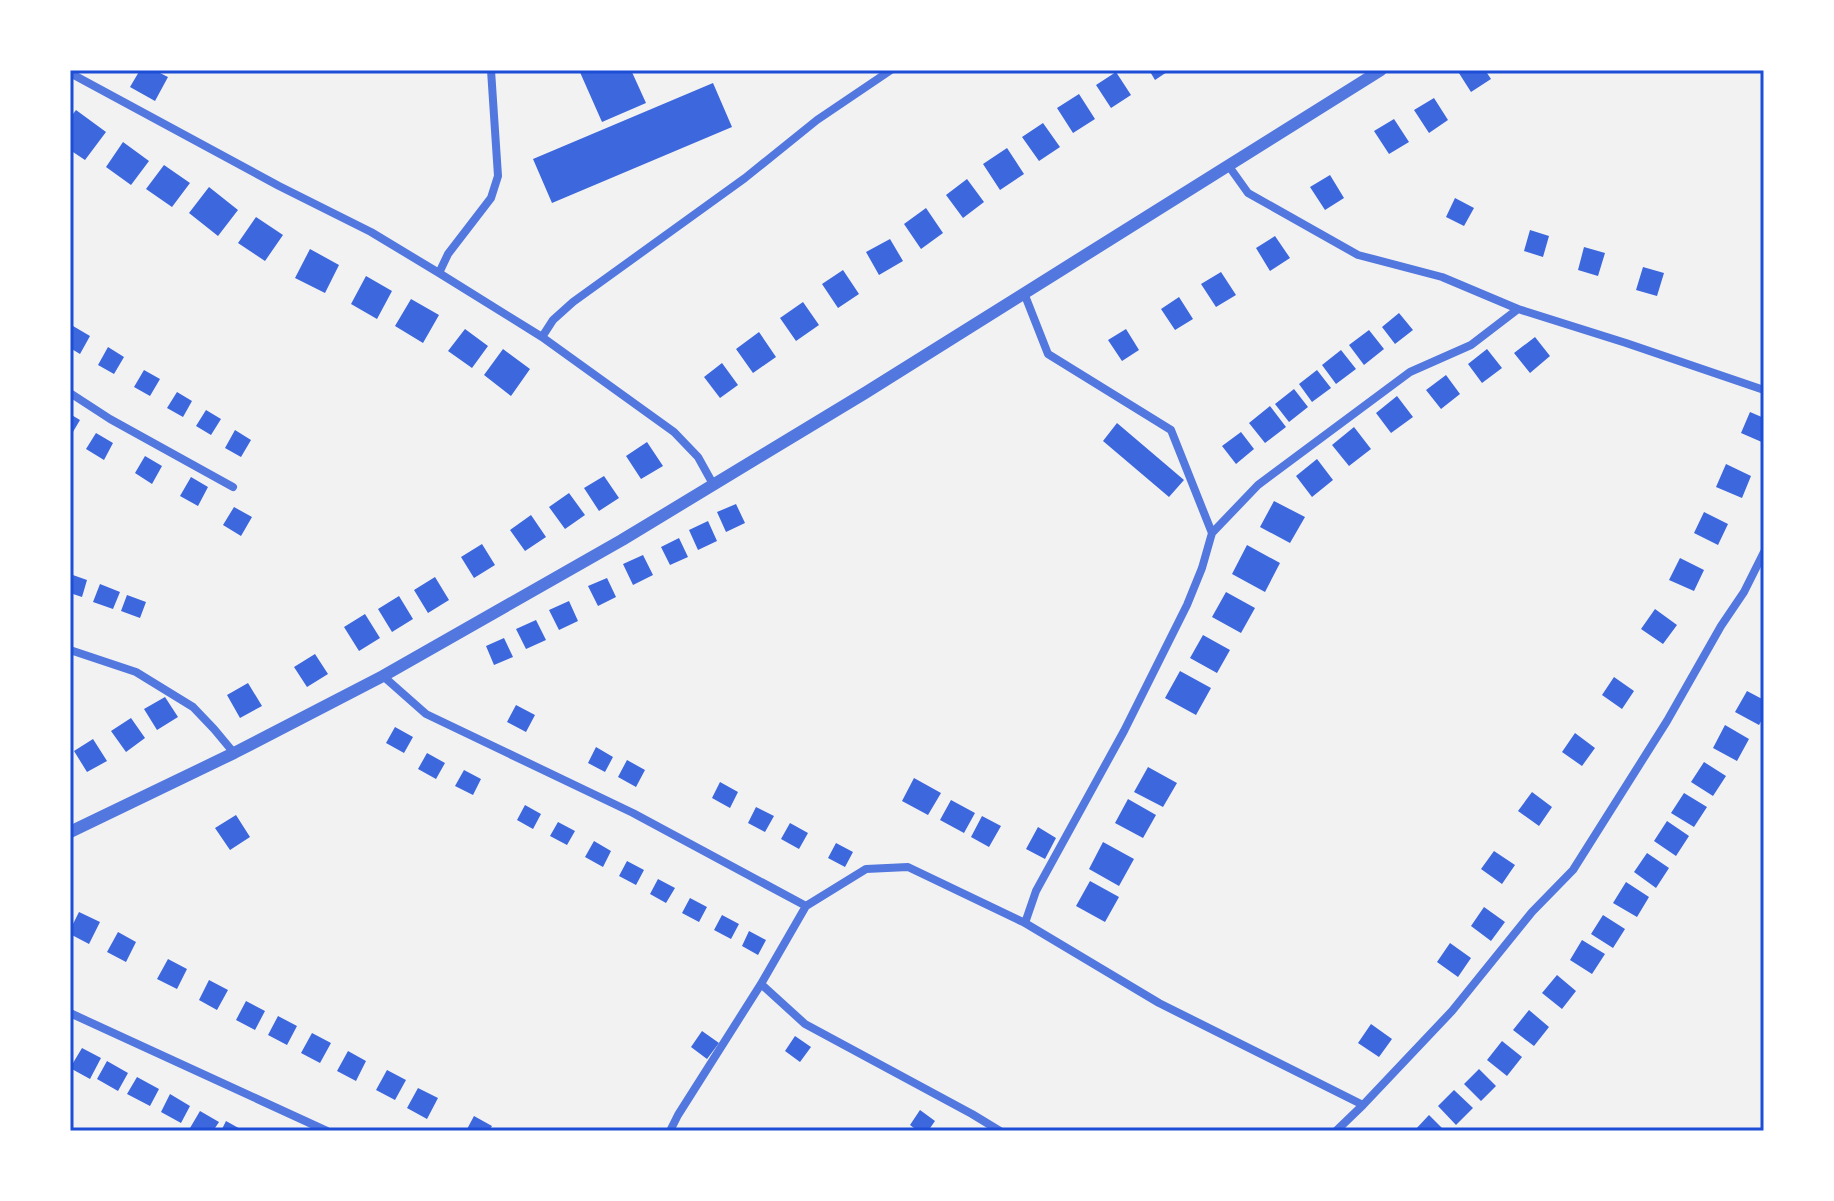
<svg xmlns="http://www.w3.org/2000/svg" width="1834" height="1201" viewBox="0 0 1834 1201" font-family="'Golos Text',sans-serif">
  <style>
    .building { fill: #3d67dc }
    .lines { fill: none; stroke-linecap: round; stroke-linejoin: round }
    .minor { stroke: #5277de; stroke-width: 8 }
    .tertiary { stroke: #5277de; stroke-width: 12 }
    .neatline { fill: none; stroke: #1d4ed8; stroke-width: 3 }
  </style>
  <rect width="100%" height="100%" fill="#f2f2f2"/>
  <path class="building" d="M140,70H154L168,77L155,101L130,87Z
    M579,70H631L646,103L602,122Z
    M1149,70H1170L1155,80Z
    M1457,70H1485L1491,79L1471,92Z
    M1116,72L1131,95L1111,108L1096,85Z
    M713,83L732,127L552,203L533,159Z
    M1079,94L1095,119L1073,133L1057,108Z
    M1434,98L1448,120L1429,133L1414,110Z
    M76,110L106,132L85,160L70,150V118Z
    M1394,119L1409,142L1389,154L1374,131Z
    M1043,123L1060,147L1039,161L1022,137Z
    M123,142L149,161L131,185L106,167Z
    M1007,148L1024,174L1000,190L983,164Z
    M164,165L190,183L172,207L146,189Z
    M1330,175L1344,198L1325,210L1310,187Z
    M967,179L984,202L963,218L946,195Z
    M209,187L238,210L218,236L189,213Z
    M1455,198L1474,208L1464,226L1446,217Z
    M926,208L943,233L921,249L904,224Z
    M256,217L283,235L265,261L238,243Z
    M1530,230L1549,236L1543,257L1524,251Z
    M1275,236L1290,258L1270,271L1256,248Z
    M890,239L903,261L879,275L866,252Z
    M1584,247L1605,253L1598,276L1578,270Z
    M310,249L339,265L325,293L295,278Z
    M1643,267L1664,273L1657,296L1636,290Z
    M843,270L859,294L838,308L822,284Z
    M1221,272L1236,295L1216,307L1201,284Z
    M366,276L392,291L377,319L351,304Z
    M1179,297L1193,319L1175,330L1161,309Z
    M411,299L439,315L423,343L395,326Z
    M803,302L819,325L796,341L780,318Z
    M1399,313L1413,330L1395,344L1382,327Z
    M73,326L90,336L80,354L70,348V332Z
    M465,329L488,346L472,368L448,351Z
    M1126,329L1139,350L1122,361L1108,340Z
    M1369,330L1384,349L1364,365L1349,345Z
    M759,332L776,357L753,373L736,349Z
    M1535,337L1550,356L1530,373L1514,353Z
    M108,347L124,357L114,374L98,365Z
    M503,349L530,369L511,396L484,375Z
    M1487,349L1502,368L1482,383L1468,364Z
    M1341,350L1356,369L1336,384L1322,365Z
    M722,363L738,385L720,398L704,377Z
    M144,370L160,379L150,396L134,387Z
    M1317,370L1331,388L1312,402L1299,384Z
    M1446,375L1460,394L1441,409L1426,390Z
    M1294,389L1308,407L1289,422L1275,404Z
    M177,392L192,401L183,417L167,408Z
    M1397,396L1413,417L1391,433L1376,413Z
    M1270,406L1286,427L1265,443L1249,423Z
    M206,410L221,419L211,435L196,426Z
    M1750,412L1764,418V443L1741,433Z
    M70,414L80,420L70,437Z
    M1117,423L1184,480L1169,497L1103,441Z
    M1354,427L1371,449L1349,466L1332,445Z
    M235,430L251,440L241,457L225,448Z
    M1241,432L1254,449L1236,464L1222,446Z
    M96,433L113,443L104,460L86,449Z
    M647,442L663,466L641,479L626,456Z
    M145,456L162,466L152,484L135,473Z
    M1317,459L1333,480L1312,497L1296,476Z
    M1726,464L1751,476L1742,498L1716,487Z
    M604,476L619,498L599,511L584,488Z
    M191,477L208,487L198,506L180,496Z
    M569,493L585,515L565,529L549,507Z
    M1274,501L1305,517L1290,543L1260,527Z
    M736,504L745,523L726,532L717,512Z
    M234,507L252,517L241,536L223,525Z
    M1704,512L1728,524L1718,545L1694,533Z
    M531,515L546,537L525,551L510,530Z
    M708,521L717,541L698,550L689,530Z
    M679,538L688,557L670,565L661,547Z
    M482,544L495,565L474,578L461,557Z
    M1247,545L1280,563L1265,592L1232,574Z
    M643,555L653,575L633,585L623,564Z
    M1680,558L1704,570L1694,591L1669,580Z
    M70,574L87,580L82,597L70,593Z
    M435,577L449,600L428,613L414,590Z
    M607,578L616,597L598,606L588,586Z
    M100,584L120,592L113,609L93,602Z
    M1226,592L1255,608L1241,633L1212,617Z
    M127,595L146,602L140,618L121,611Z
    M399,596L413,619L392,632L378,609Z
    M569,601L578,621L559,630L549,610Z
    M1655,609L1677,625L1663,644L1641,629Z
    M365,614L380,638L359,651L344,627Z
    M536,620L546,640L526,649L516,629Z
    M1203,635L1230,650L1217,673L1190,658Z
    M504,638L513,657L494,665L486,646Z
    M315,654L328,674L307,687L294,667Z
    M1180,671L1211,688L1196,715L1165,698Z
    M1614,677L1634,691L1622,709L1602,695Z
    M248,683L262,706L240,718L227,695Z
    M1747,691L1764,700V716L1759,725L1735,712Z
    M165,697L178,717L157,730L144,709Z
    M516,705L535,715L526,732L507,722Z
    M131,718L145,738L126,752L111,731Z
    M1725,725L1749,739L1737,761L1713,748Z
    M395,727L413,737L404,753L386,743Z
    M1575,733L1595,748L1582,766L1562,752Z
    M93,739L107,761L87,772L74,751Z
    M596,747L613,757L605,772L588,763Z
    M427,753L445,763L436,779L418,769Z
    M627,760L645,770L636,787L618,777Z
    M1704,762L1726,776L1713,796L1691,782Z
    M1148,767L1177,783L1163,807L1134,792Z
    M464,770L481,779L473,795L455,786Z
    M914,778L941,793L928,815L902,801Z
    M720,782L738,792L730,808L712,798Z
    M1532,792L1552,807L1539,826L1518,811Z
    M1684,793L1707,807L1694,827L1671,813Z
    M1128,799L1156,815L1143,838L1115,823Z
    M951,800L975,813L964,833L940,820Z
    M525,805L541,814L533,829L517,820Z
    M756,807L774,816L765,832L748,823Z
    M236,815L250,837L230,850L215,828Z
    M982,816L1001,826L989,847L971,837Z
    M1667,821L1689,836L1676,856L1654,841Z
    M558,822L575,831L567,845L550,836Z
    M790,823L808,833L799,849L781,839Z
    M1038,827L1056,838L1045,859L1026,849Z
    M594,841L611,851L603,867L585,857Z
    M1103,842L1134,859L1119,886L1089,869Z
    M836,843L853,852L845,867L828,858Z
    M1494,851L1515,865L1502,884L1481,869Z
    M1647,853L1669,868L1656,888L1634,872Z
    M627,861L644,870L636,885L619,876Z
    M658,879L675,888L666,903L650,894Z
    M1090,881L1119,897L1105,922L1076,906Z
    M1626,882L1649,897L1637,917L1613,903Z
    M690,898L707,907L699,922L682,913Z
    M1484,907L1505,922L1491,941L1471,926Z
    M79,912L100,922L89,944L70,934V930Z
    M722,915L739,924L731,939L714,930Z
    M1603,915L1625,929L1613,948L1591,934Z
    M749,931L766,940L758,955L742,946Z
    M118,932L136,942L126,962L107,952Z
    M1582,940L1605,954L1592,974L1570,960Z
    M1450,943L1471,958L1458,977L1437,962Z
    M168,959L187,969L177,989L157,979Z
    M1557,975L1576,991L1562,1009L1542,993Z
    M209,980L228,990L217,1010L199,1000Z
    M246,1001L265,1011L255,1030L236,1020Z
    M1529,1010L1549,1027L1534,1046L1513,1030Z
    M278,1016L297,1026L287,1045L268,1035Z
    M1371,1024L1392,1039L1379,1057L1358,1043Z
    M702,1031L719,1043L707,1059L691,1047Z
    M312,1033L331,1043L320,1063L301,1053Z
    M795,1036L811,1047L800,1062L785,1051Z
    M1502,1041L1522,1057L1507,1076L1487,1060Z
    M82,1048L101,1058L90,1079L70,1068Z
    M348,1051L366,1061L356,1081L337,1071Z
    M107,1061L128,1073L118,1091L97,1079Z
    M1479,1069L1496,1086L1481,1101L1464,1084Z
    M387,1070L406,1080L395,1100L376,1090Z
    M137,1077L159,1089L150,1106L127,1094Z
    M418,1088L438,1098L427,1119L407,1108Z
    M1454,1090L1473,1108L1456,1125L1438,1106Z
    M170,1094L190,1106L181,1123L161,1112Z
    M920,1110L935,1121L928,1131H918L910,1125Z
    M200,1111L219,1122L213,1131H195L190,1128Z
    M1429,1115L1445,1131H1414Z
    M474,1116L492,1126L489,1131H466Z
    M226,1121L244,1131H221Z"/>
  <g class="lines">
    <path class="minor" d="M70,73L279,186L371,232L439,273L542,337L674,432L698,457L713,484
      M1228,165L1248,193L1358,255L1442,277L1518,309L1626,343L1764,390
      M439,273L448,254L491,198L498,176L491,70
      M1024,293L1048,354L1171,430L1212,533
      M542,337L553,320L573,302L745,178L817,120L891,70
      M70,393L110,419L233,487
      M70,650L136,672L193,707L214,729L234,753
      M383,676L426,714L633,813L806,906
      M1025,923L1036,891L1124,731L1187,605L1202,568L1212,533L1258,485L1410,372L1471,345L1518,309
      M761,984L805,1024L972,1114L1000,1131
      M70,1013L327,1131
      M670,1131L678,1115L761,984L806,906L866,869L908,867L1025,923L1159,1003L1363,1105
      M1336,1131L1363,1105L1452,1011L1532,912L1573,870L1667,721L1721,626L1744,592L1764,552"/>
    <path class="tertiary" d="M70,832L234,753L383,676L622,540L865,393L1381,70"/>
  </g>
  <rect width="1834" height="1201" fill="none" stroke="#ffffff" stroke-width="144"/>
  <rect x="72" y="72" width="1690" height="1057" class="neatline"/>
</svg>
